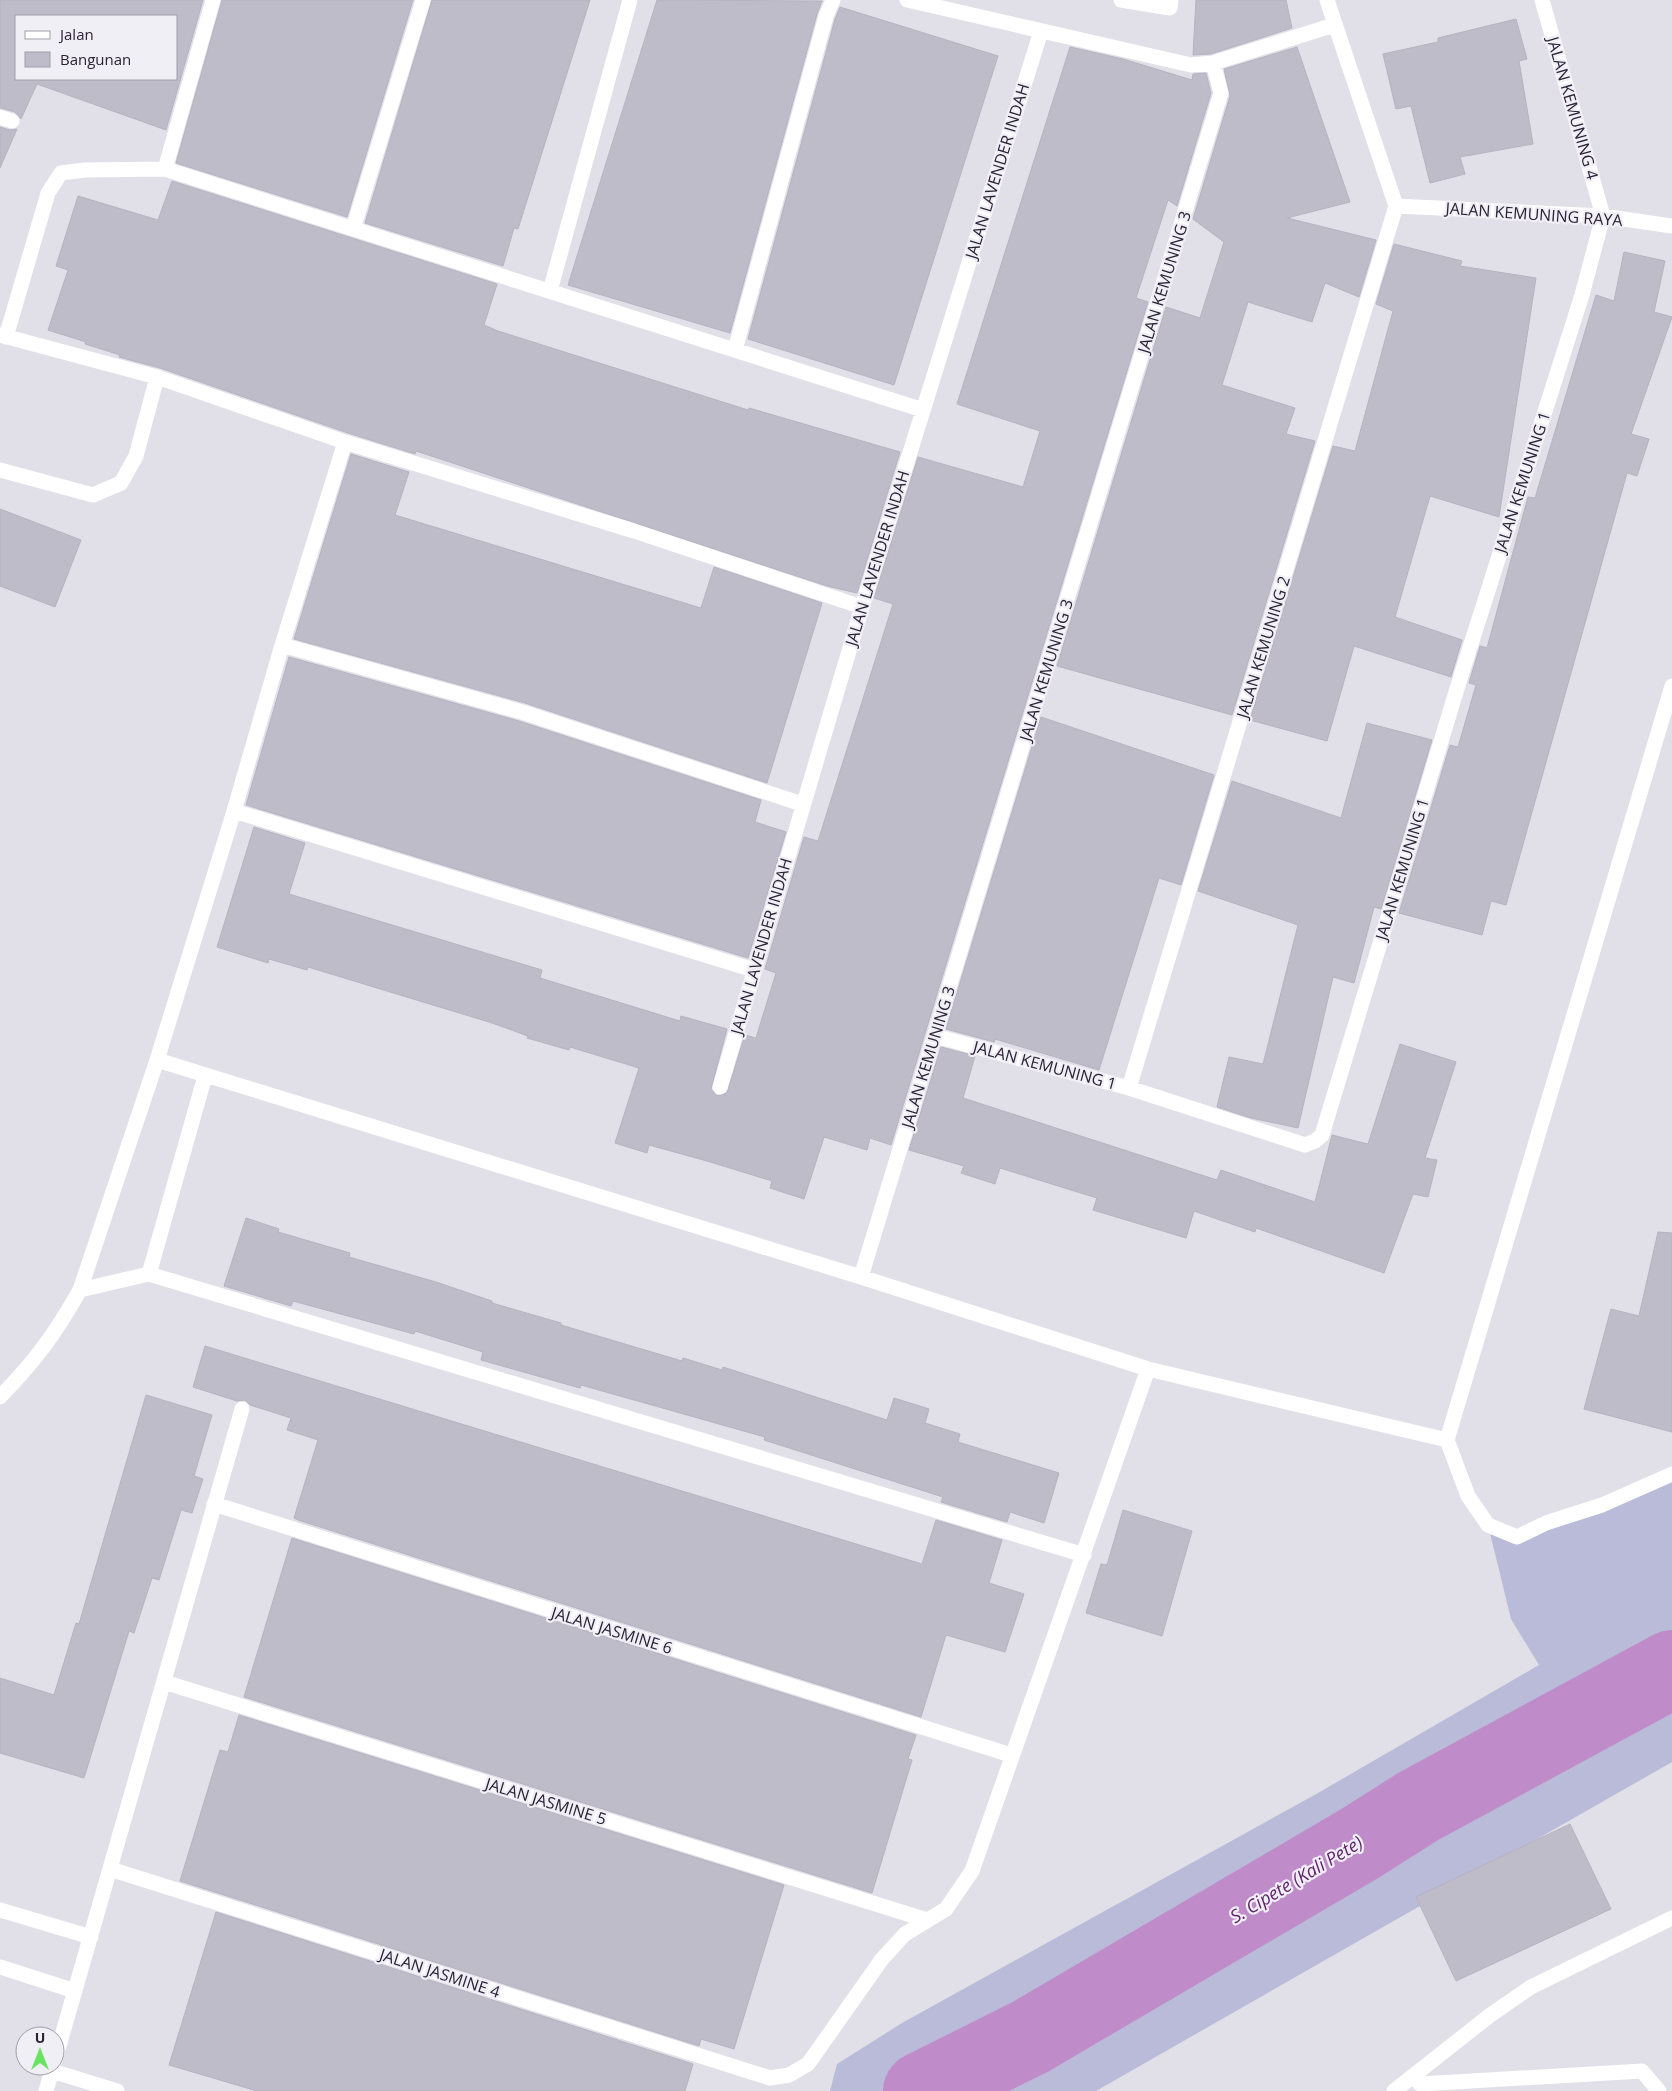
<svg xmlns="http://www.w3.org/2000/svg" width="1672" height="2091" viewBox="0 0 1672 2091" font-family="'Open Sans',sans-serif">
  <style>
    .grass { fill: #b9bbd8 }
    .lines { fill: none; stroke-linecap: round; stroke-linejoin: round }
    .river { stroke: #bf8cc9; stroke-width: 78 }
    .building { fill: #bfbcc9; stroke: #b6b2c1; fill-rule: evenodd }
    .minor { stroke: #fff; stroke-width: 15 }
    .labels { text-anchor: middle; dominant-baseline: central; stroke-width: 4.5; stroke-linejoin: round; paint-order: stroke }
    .street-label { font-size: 16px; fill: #2b2236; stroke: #f0eff6 }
    .water-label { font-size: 18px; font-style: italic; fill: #61236c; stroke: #f0eff6 }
  </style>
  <rect width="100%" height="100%" fill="#e1dfe8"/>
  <path class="grass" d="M1672,1474V1762L1096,2091H922L1030,2037L1328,1862L918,2091H830L837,2064L902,2023L1318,1793L1539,1665L1511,1619L1488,1525L1517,1537Z"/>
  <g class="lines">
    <path class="river" d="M922,2091L1030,2037L1359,1844L1419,1806L1672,1669"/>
  </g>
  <path class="building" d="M0,0H203L166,130L37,84L21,119L15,112L0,108ZM16,16H176V79H16Z
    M222,0H413L347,217L176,163Z
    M432,0H590L518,229L514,228L503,266L365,223Z
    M657,0L822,1L817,14L730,333L568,285Z
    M1196,0H1286L1292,28L1211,54L1193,55Z
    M840,7L998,56L894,385L748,339L835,19Z
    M1516,19L1527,59L1519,61L1533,144L1460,157L1465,174L1430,183L1411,106L1396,109L1383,54L1438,42V38Z
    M1070,47L1123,59L1192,80L1193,74L1206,73L1211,93L1177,206L1168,200L1136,298L1148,302L891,1145L870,1138L867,1150L824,1137L804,1199L770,1188L772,1181L707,1161L649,1145L647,1153L615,1143L639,1068L570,1047L569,1050L527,1038L528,1036L492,1023L308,967L307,970L269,959L268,963L217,947L254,827L305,843L289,894L542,970L540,978L680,1021L681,1016L727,1029L711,1089L717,1096L727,1093L745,1035L756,1038L776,973L765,969L804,837L818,841L893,604L874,598L918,457L1023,487L1040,431L957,404Z
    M1297,47L1350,202L1287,218L1376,240L1359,297L1325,283L1312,322L1248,302L1222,385L1295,408L1286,434L1315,441L1232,715L1057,666L1166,307L1200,318L1224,242L1193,219L1230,96L1224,69Z
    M0,127L10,130L17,129L0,168Z
    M172,181L497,284L484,325L498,331L748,410L749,408L900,452L857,593L827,586L416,451L415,454L348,433L160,368L119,357L120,355L85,344L86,342L48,330L68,270L56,266L78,196L158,220Z
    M1394,244L1462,261L1460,266L1536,278L1499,517L1430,496L1395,617L1462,640L1451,677L1354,646L1327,741L1250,720L1333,446L1355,451L1393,311L1376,304Z
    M1624,252L1665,261L1654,312L1672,317L1631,434L1649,439L1637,476L1627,473L1506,905L1491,901L1482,935L1399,913L1450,745L1458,747L1476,685L1469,683L1480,646L1487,648L1528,497L1535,498L1596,295L1614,301Z
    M351,454L409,472L395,515L701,608L714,567L822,603L767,783L525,703L294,639Z
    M0,509L81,540L55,607L0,586Z
    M289,657L519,721L761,800L755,822L786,832L748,958L246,805Z
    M1041,717L1214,775L1181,885L1159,878L1099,1070L995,1039L994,1042L946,1029Z
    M1367,723L1432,740L1381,909L1374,907L1354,983L1333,977L1298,1128L1251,1118L1217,1107L1229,1057L1263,1064L1298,925L1198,891L1232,781L1341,818Z
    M1400,1044L1456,1062L1425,1158L1437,1160L1428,1197L1413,1194L1384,1273L1256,1228L1255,1232L1194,1211L1186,1238L1093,1210L1097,1198L1000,1168L995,1184L961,1173L964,1166L909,1150L941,1047L975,1056L963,1098L1217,1180L1221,1170L1315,1202L1332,1135L1368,1144Z
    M246,1218L279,1229L278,1232L350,1253L349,1257L436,1282L492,1301V1303L561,1323V1325L682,1361L683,1358L722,1370L723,1367L887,1420L894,1398L929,1409L925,1423L960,1434L958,1442L1059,1473L1044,1523L1010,1512L1007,1522L941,1502L943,1497L764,1440L765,1437L581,1385L580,1388L481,1360L483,1352L415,1331L414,1334L293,1301L291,1306L224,1286Z
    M1658,1232L1672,1233V1432L1584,1409L1611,1309L1639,1316Z
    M205,1346L922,1564L936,1520L1002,1540L989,1583L1024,1594L1005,1652L946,1635L921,1717L298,1520L294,1518L318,1440L287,1430L291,1418L250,1405L245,1400L237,1401L193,1387Z
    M146,1395L212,1415L194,1476L203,1479L192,1513L181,1510L159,1580L152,1578L134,1633L129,1631L84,1778L0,1753V1678L54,1695L76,1623L79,1624Z
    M1123,1510L1192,1531L1162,1636L1086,1613L1101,1564L1107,1565Z
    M292,1538L916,1735L908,1759L912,1760L872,1893L244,1697Z
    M239,1715L784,1885L734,2049L701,2039L699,2046L180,1881L220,1750L228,1752Z
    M1570,1824L1611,1909L1456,1981L1416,1897Z
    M216,1912L693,2064L685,2091H257L169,2065Z"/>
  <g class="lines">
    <path class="minor" d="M907,0L1191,65L1213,63L1334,25
      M1121,0L1170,8L1171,0
      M1327,0L1396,206
      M0,117L12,121
      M165,169L213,0
      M1396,206L1603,216L1672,226
      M353,229L423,0
      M550,291L630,0
      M0,335L157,377L345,442L634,531L862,607
      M6,337L48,193L61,173L85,170L165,169L923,410
      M735,350L826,16L833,0
      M345,442L282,645L234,811L157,1060L861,1277L1148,1369L1447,1440L1672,686
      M0,470L93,495L121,483L136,456L157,377
      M282,645L522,712L802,804
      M234,811L754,970
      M935,1036L1129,1088L1305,1145L1315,1141L1322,1135L1459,682L1582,295L1603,216L1542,0
      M157,1060L80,1290L149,1274L205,1076
      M720,1087L862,607L1041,31
      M1129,1088L1396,206
      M149,1274L1084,1555
      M861,1277L1221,93L1213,63
      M0,1397C36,1360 55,1334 80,1290
      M1447,1440L1468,1496L1488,1525L1517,1537L1546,1523L1602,1505L1672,1474
      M214,1504L1011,1755
      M164,1682L927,1920
      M110,1869L770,2078L789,2075L808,2064L882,1959L905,1934L946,1909L972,1871L1148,1369
      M0,1910L91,1937
      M0,1967L75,1991
      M55,2060L242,1409
      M52,2071L117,2091
      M1415,2076L1420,2084L1642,2071L1659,2091
      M46,2091L53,2066
      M1394,2091L1489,2016L1531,1987L1672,1918"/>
  </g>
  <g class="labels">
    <g class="street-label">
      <text transform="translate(1573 108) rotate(74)">JALAN KEMUNING 4</text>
      <text transform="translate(997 171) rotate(-73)">JALAN LAVENDER INDAH</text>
      <text transform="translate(1534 214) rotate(4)">JALAN KEMUNING RAYA</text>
      <text transform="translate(1164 282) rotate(-73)">JALAN KEMUNING 3</text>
      <text transform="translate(1522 482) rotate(-72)">JALAN KEMUNING 1</text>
      <text transform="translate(877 558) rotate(-73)">JALAN LAVENDER INDAH</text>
      <text transform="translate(1263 647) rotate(-73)">JALAN KEMUNING 2</text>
      <text transform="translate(1046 670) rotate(-73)">JALAN KEMUNING 3</text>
      <text transform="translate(1402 869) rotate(-73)">JALAN KEMUNING 1</text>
      <text transform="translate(761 946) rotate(-74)">JALAN LAVENDER INDAH</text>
      <text transform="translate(928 1057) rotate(-73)">JALAN KEMUNING 3</text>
      <text transform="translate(1045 1065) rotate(15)">JALAN KEMUNING 1</text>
      <text transform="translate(612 1630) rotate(17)">JALAN JASMINE 6</text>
      <text transform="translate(546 1801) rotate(17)">JALAN JASMINE 5</text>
      <text transform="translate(440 1973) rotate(18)">JALAN JASMINE 4</text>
    </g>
    <g class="water-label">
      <text transform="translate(1296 1879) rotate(-31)">S. Cipete (Kali Pete)</text>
    </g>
  </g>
  <rect x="15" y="15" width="162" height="65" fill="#f0eff6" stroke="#a19da9"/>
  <rect x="25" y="31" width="25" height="8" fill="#ffffff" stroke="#a19da9"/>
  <text x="60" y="40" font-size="15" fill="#2b2236">Jalan</text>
  <rect x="25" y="52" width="25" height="15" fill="#bfbcc9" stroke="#a19da9"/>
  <text x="60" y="65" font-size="15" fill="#2b2236">Bangunan</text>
  <g transform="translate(40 2051)"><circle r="24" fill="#f0eff6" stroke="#a19da9"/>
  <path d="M0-4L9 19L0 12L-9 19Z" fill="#6ae362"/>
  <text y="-8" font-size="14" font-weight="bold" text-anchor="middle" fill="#2b2236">U</text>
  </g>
</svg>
